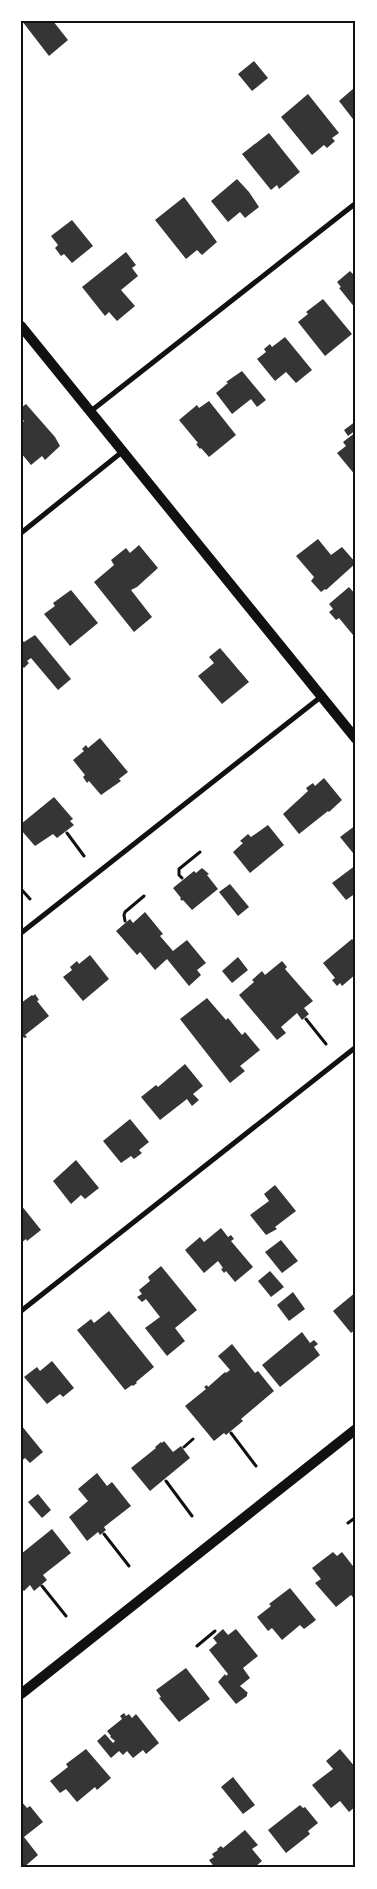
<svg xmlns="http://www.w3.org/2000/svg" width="377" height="1889" viewBox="0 0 377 1889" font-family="Overpass,sans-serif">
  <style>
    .building { fill: #353535 }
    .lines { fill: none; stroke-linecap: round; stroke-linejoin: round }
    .path { stroke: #111; stroke-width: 3 }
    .minor { stroke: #111; stroke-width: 5 }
    .secondary { stroke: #111; stroke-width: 10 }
    .neatline { fill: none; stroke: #111; stroke-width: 2 }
  </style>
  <rect width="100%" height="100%" fill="#fff"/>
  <path class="building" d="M22,21H53L68,40L49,56Z
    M254,61L268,78L252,91L238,74Z
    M354,88H356V123L339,101Z
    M308,94L339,133L332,138L335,141L327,148L324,145L312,155L281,117Z
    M269,133L300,172L279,189L277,185L271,190L242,154Z
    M237,179L249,192L259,207L245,218L240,212L228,222L211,201Z
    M184,197L217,242L202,255L197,250L186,259L155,220Z
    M72,220L93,246L72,263L64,254L61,256L55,248L58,245L51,236Z
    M126,252L136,265L132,268L138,276L121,290L135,306L117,321L109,312L105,316L82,287Z
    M350,271L355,276L356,275V309L339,288L341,287L337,282Z
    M323,299L352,334L325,356L298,322L308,314L306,312Z
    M285,337L312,370L296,383L286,372L275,381L257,359L266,352L264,349L270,344L272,347Z
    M242,371L266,400L257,407L251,399L232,414L216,393L228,383L226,382Z
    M209,401L236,435L209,457L201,448L200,449L196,444L198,443L179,420L197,405L199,408Z
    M26,404L55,437L60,446L45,460L42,456L31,465L21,453V424L24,421L21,418V408Z
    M356,421V430L348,436L344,430Z
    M356,432V476L337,453L346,446L343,442Z
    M318,539L331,555L342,547L356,563L326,590L325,589L321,592L311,581L314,577L296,556Z
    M139,545L158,568L137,587L131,590L152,617L134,632L94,582L114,565L111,560L126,548L130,553Z
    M349,587L356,595V633L353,635L339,618L336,620L329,612L333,609L329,604Z
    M71,590L98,623L70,646L44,614L55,606L53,603Z
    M35,635L71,679L58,690L31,658L27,661L29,663L24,668L21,665V639L24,642Z
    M220,648L249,682L222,704L198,676L214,663L209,657Z
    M100,738L128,772L119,779L121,781L101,795L89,781L87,783L83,777L85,775L73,760L84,751L82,749L86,745L88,748Z
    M324,778L342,800L329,812L328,811L299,834L283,814L308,791L306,788L313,783L315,786Z
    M54,797L73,819L70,821L74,825L57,838L53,834L35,846L21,830V824Z
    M268,825L284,845L250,873L233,852L243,843L240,841L248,834L251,837Z
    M356,825V851L353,853L340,837Z
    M356,865V893L346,900L332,883Z
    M202,868L209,874L207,875L218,889L192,910L183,900L182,901L180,899L181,898L173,888L194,871L196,873Z
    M230,884L249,907L238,916L219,892Z
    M145,912L163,934L160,936L173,951L187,940L206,963L197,970L201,975L189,986L167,959L155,970L140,952L137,955L116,931L130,919L133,923Z
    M352,939L356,943V974L342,986L340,983L337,986L332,980L335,978L323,963Z
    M90,955L109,979L83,1001L63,977L72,970L70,967L77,961L79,964Z
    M238,957L248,970L232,983L222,971Z
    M282,961L287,967L285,969L313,1001L304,1008L309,1014L302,1020L297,1013L281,1027L286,1033L277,1040L239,995L254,982L252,980L262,971L265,975Z
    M35,994L39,1000L37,1001L49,1016L25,1035L27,1037L25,1038L21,1036V1003L32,995L33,996Z
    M207,998L226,1020L228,1018L242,1035L245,1032L260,1050L240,1066L245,1071L230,1083L180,1019Z
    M185,1064L203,1086L193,1094L199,1100L192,1106L187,1099L160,1120L141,1097L156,1085L158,1087Z
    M130,1119L149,1142L139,1150L142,1153L134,1159L131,1156L121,1163L103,1141Z
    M76,1160L99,1188L85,1199L81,1195L71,1204L53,1181Z
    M275,1185L296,1211L275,1227L277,1229L266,1235L250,1215L269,1201L264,1194Z
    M21,1205L41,1230L27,1241L26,1239L21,1243Z
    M221,1228L228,1237L231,1235L234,1239L231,1241L253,1267L235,1282L226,1271L224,1273L221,1269L223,1268L218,1261L204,1273L185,1250L200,1237L204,1242Z
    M281,1240L298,1261L282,1273L265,1252Z
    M161,1266L197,1310L175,1328L185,1341L167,1356L145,1328L160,1317L146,1299L142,1302L137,1297L142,1294L139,1290L150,1281L148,1277Z
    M270,1271L284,1287L271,1297L258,1281Z
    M293,1292L305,1309L289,1321L277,1305Z
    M356,1292V1329L351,1333L333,1311Z
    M109,1311L154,1367L136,1382L137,1383L133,1386L132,1385L125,1390L77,1330L91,1319L94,1323Z
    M302,1332L310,1343L314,1340L318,1344L314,1347L320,1355L280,1387L262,1365Z
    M232,1344L255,1373L258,1371L274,1391L241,1419L243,1421L226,1435L224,1433L214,1441L185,1406L206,1389L204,1387L207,1385L208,1387L225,1372L226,1373L230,1370L218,1356Z
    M52,1361L74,1388L63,1397L60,1394L47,1404L24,1377L37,1367L40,1371Z
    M21,1425L43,1452L30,1463L25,1458L21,1461Z
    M164,1441L173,1452L181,1446L190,1458L150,1491L131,1468L156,1448L155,1447L161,1442L162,1443Z
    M97,1473L107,1486L112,1482L131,1506L104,1527L106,1530L100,1535L98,1532L87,1541L69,1517L88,1501L78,1489Z
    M38,1494L51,1510L42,1518L28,1502Z
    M52,1529L71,1553L43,1575L47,1580L34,1591L30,1585L24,1591L21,1588V1554Z
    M333,1552L337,1556L342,1552L356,1570V1601L351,1595L336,1607L315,1583L321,1579L312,1568Z
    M290,1588L316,1620L304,1629L300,1625L282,1640L272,1628L268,1631L257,1617L271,1606L269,1604Z
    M223,1629L228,1635L236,1629L258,1656L243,1668L250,1678L240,1686L248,1693L247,1694V1696L236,1704L218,1682L225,1674L226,1676L228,1674L209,1650L217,1643L213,1638Z
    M186,1668L210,1699L179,1722L159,1698L161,1697L156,1690Z
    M124,1713L126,1716L129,1714L132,1718L136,1714L159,1743L146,1754L143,1750L133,1758L127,1751L123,1755L119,1751L111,1758L97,1741L105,1734L113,1743L115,1741L110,1737L111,1736L107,1731L122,1719L120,1716Z
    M86,1749L111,1778L97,1790L95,1787L77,1802L66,1789L60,1793L50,1781L68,1767L66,1764Z
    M340,1749L356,1768V1806L349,1812L340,1801L331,1808L312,1785L333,1769L326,1761Z
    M233,1777L255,1805L243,1814L221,1787Z
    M21,1801L27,1808L30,1806L43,1822L24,1837L38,1855L23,1868H21Z
    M300,1805L303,1808L305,1807L318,1823L308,1831L310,1834L286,1853L268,1830Z
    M245,1830L258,1845L252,1849L262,1861L256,1866L258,1868H215L209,1860L214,1857L212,1854L218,1850L217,1849L221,1846L223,1848Z"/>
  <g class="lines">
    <path class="path" d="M67,833L84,856
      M182,878L179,875V869L200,852
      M21,889L30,899
      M125,921L124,915L125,912L144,896
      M306,1019L326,1044
      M231,1433L256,1466
      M184,1447L193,1439
      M166,1481L192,1516
      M348,1523L356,1517
      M104,1534L129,1566
      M42,1586L66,1616
      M197,1646L215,1631"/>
    <path class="minor" d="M91,411L356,203
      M21,533L122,452
      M21,933L322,696
      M21,1311L356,1047"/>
    <path class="secondary" d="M21,326L356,739
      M21,1694L356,1429"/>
  </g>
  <rect width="377" height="1889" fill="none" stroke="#ffffff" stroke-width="45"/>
  <rect x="22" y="22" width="332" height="1844" class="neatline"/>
</svg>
